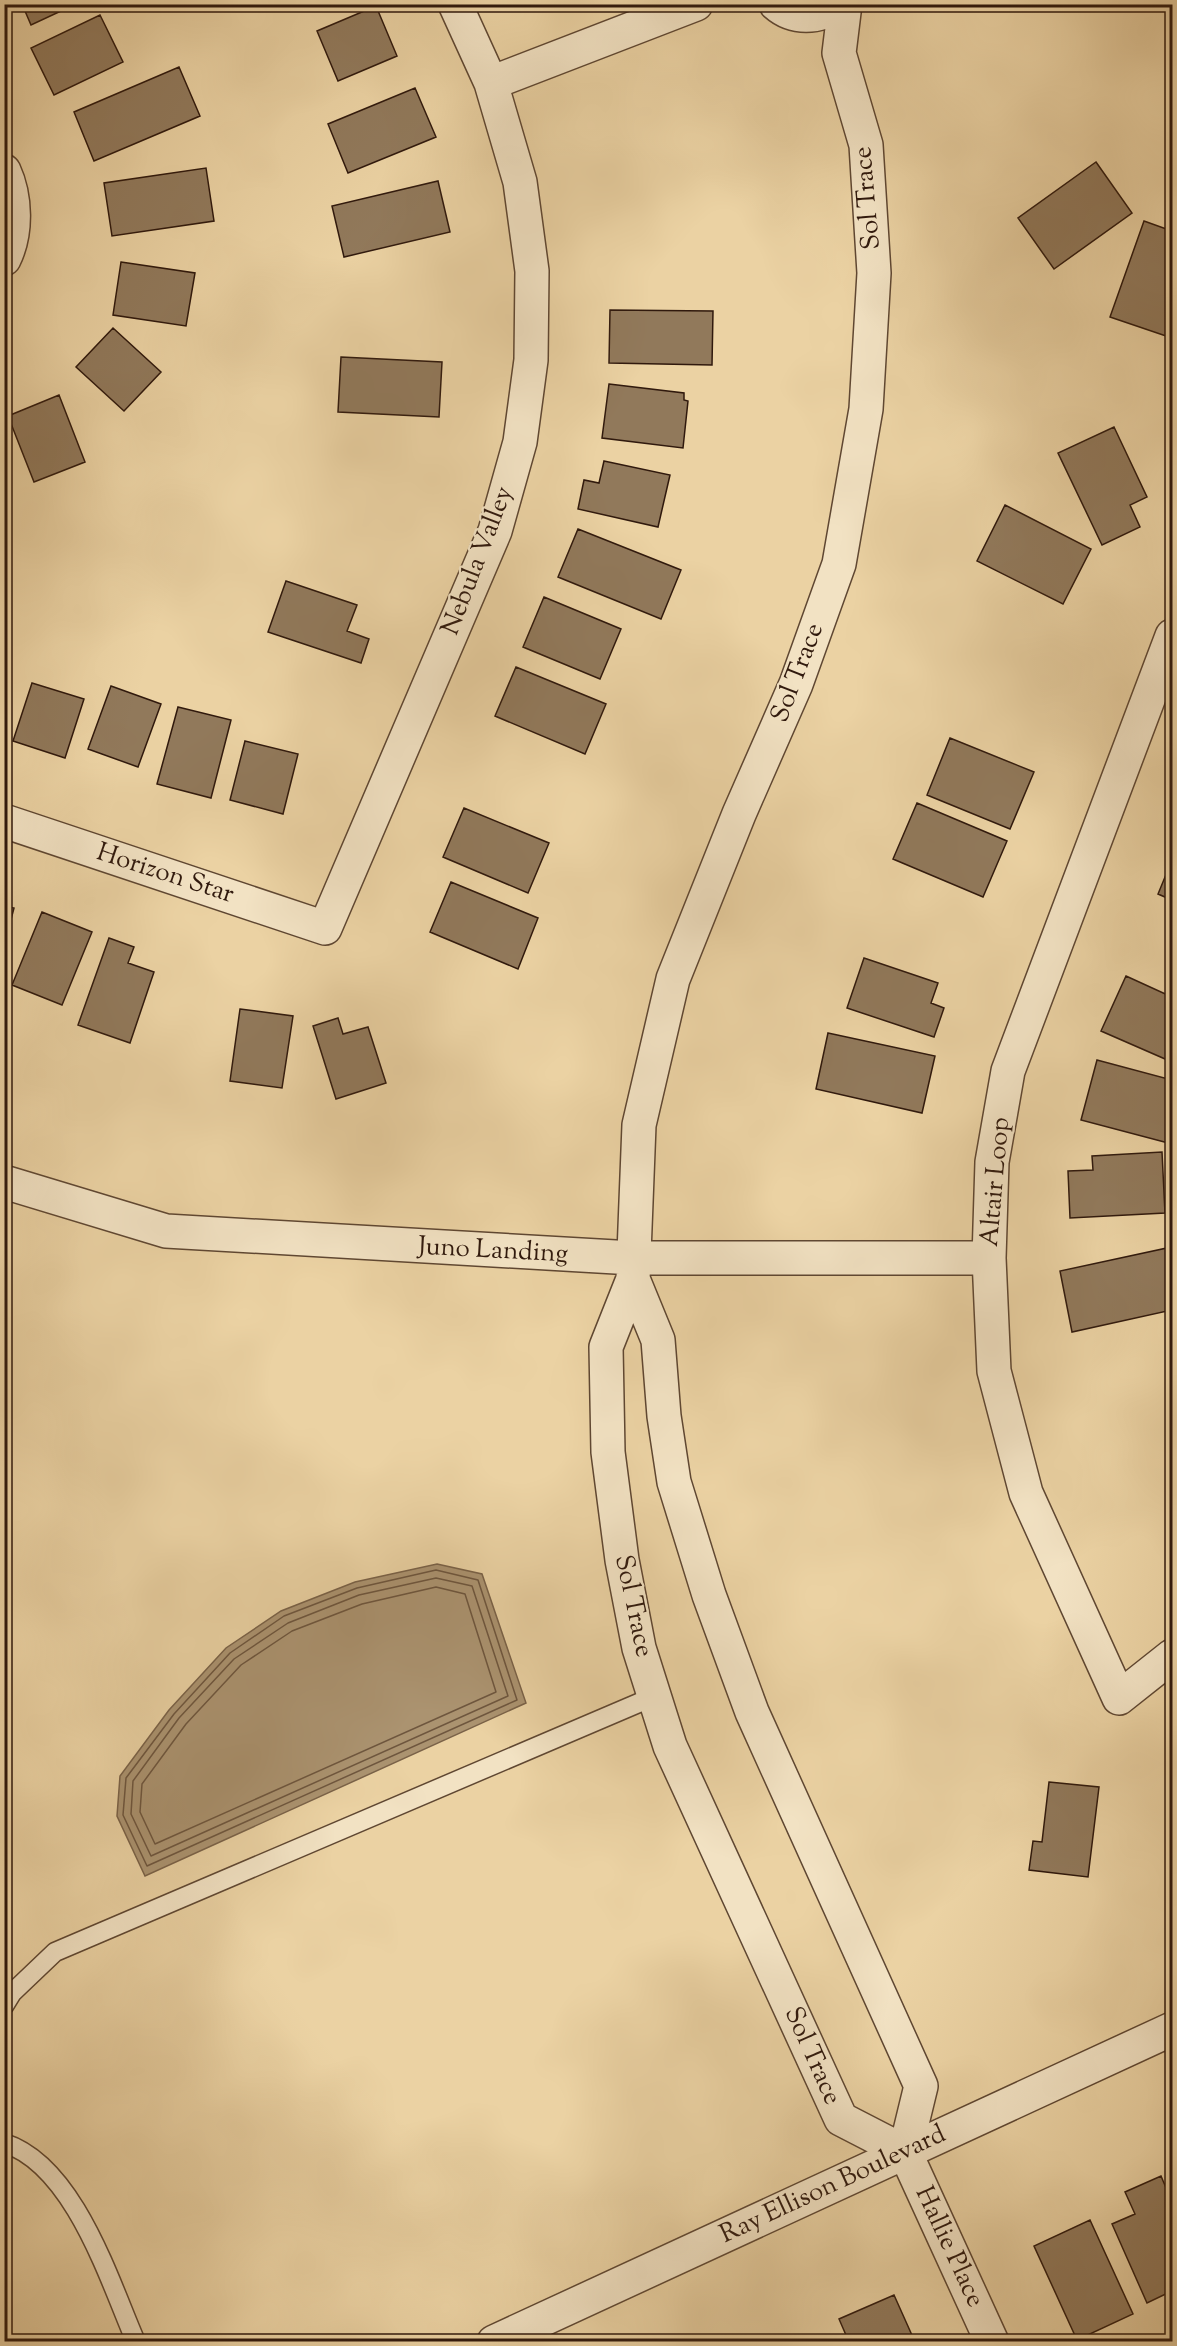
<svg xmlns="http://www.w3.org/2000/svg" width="1177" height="2346" viewBox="0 0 1177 2346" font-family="'Sorts Mill Goudy',serif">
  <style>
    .water { fill: #ab9370; stroke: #7a6248; stroke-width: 1.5 }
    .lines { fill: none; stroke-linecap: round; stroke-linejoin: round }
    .shore { stroke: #6e563e; stroke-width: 1.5 }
    .building { fill: #91795b; stroke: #30190d; stroke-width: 1.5 }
    .service-casing { stroke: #5f4732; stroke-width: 21 }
    .minor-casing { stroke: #5f4732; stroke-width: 36 }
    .tertiary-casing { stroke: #5f4732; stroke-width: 36 }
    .service { stroke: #f2e2c3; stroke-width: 18 }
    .minor { stroke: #f2e2c3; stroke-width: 33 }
    .tertiary { stroke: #f2e2c3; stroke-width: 33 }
    .labels { text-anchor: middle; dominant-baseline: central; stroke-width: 4.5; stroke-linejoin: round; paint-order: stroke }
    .street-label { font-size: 26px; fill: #30190d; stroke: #f2e2c3 }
  </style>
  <rect width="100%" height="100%" fill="#ebd2a3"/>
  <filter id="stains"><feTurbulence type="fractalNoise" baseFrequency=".00333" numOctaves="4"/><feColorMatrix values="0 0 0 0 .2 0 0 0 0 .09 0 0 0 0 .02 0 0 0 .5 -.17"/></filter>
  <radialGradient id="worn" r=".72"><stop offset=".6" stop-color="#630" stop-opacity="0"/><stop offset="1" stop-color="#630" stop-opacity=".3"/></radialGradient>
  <path class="water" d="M437,1564L482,1574L526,1703L145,1876L117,1816L120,1776L169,1710L226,1648L281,1611L355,1582Z"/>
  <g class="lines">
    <path class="shore" d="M436,1570L478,1580L517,1700L147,1866L123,1815L126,1778L174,1714L230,1653L284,1616L357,1588Z
      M436,1578L472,1586L508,1696L151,1856L131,1814L133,1781L179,1718L234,1659L288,1623L359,1595Z
      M436,1587L465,1594L496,1692L155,1844L140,1812L142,1784L186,1724L241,1665L292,1631L362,1604Z"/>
  </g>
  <path class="building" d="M22,4H76L31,25Z
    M376,6L397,56L338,81L317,31Z
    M100,15L123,62L54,95L31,48Z
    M179,67L200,116L94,161L74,112Z
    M415,88L436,137L348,173L328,124Z
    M1096,162L1132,213L1054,269L1018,218Z
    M206,168L214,221L112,236L104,183Z
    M438,181L450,232L344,257L332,206Z
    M1144,221L1172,231V327L1169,337L1110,317Z
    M121,262L195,273L186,326L113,315Z
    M610,310L713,311L712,365L609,363Z
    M113,328L161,372L124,411L76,367Z
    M341,357L442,362L439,417L338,412Z
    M609,384L684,393V400L688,401L683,448L602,438Z
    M59,395L85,462L34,482L8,416Z
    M1114,427L1147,497L1130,505L1140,527L1102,545L1058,453Z
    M604,461L670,475L658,527L578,509L584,480L599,483Z
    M1005,505L1091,549L1063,604L977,561Z
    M578,529L681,570L661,619L558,577Z
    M286,581L357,605L347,631L369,639L361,663L268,632Z
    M544,597L621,629L600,679L523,647Z
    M516,667L606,704L585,754L495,716Z
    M32,683L84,699L65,758L13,741Z
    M111,686L161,704L138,767L88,749Z
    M178,707L231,720L211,798L157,784Z
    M950,738L1034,772L1010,829L927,795Z
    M245,741L298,754L283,814L230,800Z
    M917,803L1007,841L983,897L893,859Z
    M464,808L549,843L528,893L443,857Z
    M1172,860V900L1158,894Z
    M451,882L538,918L518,969L430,932Z
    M4,906L14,908L4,946Z
    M42,912L92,932L62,1005L12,985Z
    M109,938L134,947L128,963L154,972L130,1043L78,1025Z
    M864,958L938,983L931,1003L944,1008L934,1037L847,1008Z
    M1126,976L1172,997V1062L1101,1031Z
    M240,1009L293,1016L282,1088L230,1081Z
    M338,1018L343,1034L368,1027L386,1083L336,1099L313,1026Z
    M828,1033L935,1056L922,1113L816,1089Z
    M1097,1060L1172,1080V1144L1081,1120Z
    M1162,1152L1165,1213L1070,1218L1068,1171L1093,1170L1092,1156Z
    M1167,1248L1172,1273V1310L1072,1332L1060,1271Z
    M1049,1782L1099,1787L1088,1877L1029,1870L1033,1841L1042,1842Z
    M1161,2176L1172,2202V2291L1147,2303L1112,2224L1135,2214L1125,2192Z
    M1090,2220L1133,2314L1077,2340L1034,2246Z
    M894,2295L915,2342H849L839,2319Z"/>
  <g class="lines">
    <g class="service-casing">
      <path id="service" d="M4,2006L12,1993L55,1952L655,1696
        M4,2143C74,2165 109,2280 136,2342"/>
    </g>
    <g class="minor-casing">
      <path id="minor" d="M776,4C793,19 819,19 837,4
        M491,83L696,4
        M4,171C16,197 17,233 4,259
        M1172,636L1008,1071L992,1162L989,1258L994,1371L1026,1493L1119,1698L1172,1656
        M4,821L325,928L495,531L520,442L531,360L532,271L520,182L491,83L455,4
        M4,1182L166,1231L633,1258H989
        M633,1279L606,1347L608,1452L622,1560L639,1648L670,1746L841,2119L905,2152L921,2086L752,1712L709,1595L674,1482L664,1416L658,1340L633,1279L639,1125L673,979L739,814L796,684L839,564L866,409L874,273L866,145L839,53L845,4
        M905,2152L992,2342"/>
    </g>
    <g class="tertiary-casing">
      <path id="tertiary" d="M494,2342L1172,2029"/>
    </g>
    <use href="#service" class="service"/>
    <use href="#minor" class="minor"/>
    <use href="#tertiary" class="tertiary"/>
  </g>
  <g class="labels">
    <g class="street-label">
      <text transform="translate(868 198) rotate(-95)">Sol Trace</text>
      <text transform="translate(478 561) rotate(-69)">Nebula Valley</text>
      <text transform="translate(798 673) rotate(-69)">Sol Trace</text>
      <text transform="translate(165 874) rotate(18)">Horizon Star</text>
      <text transform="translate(996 1182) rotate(-85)">Altair Loop</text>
      <text transform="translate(493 1251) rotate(3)">Juno Landing</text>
      <text transform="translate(633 1606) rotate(78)">Sol Trace</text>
      <text transform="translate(812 2056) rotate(66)">Sol Trace</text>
      <text transform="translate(833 2185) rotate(-25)">Ray Ellison Boulevard</text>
      <text transform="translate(949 2247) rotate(65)">Hallie Place</text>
    </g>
  </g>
  <rect width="1177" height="2346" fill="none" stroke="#ebd2a3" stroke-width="24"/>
  <rect x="6" y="6" width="1165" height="2334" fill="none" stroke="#30190d" stroke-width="3"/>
  <rect x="12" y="12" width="1153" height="2322" fill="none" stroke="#30190d" stroke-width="1.5"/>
  <rect width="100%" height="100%" filter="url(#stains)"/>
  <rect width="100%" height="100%" fill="url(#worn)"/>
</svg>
